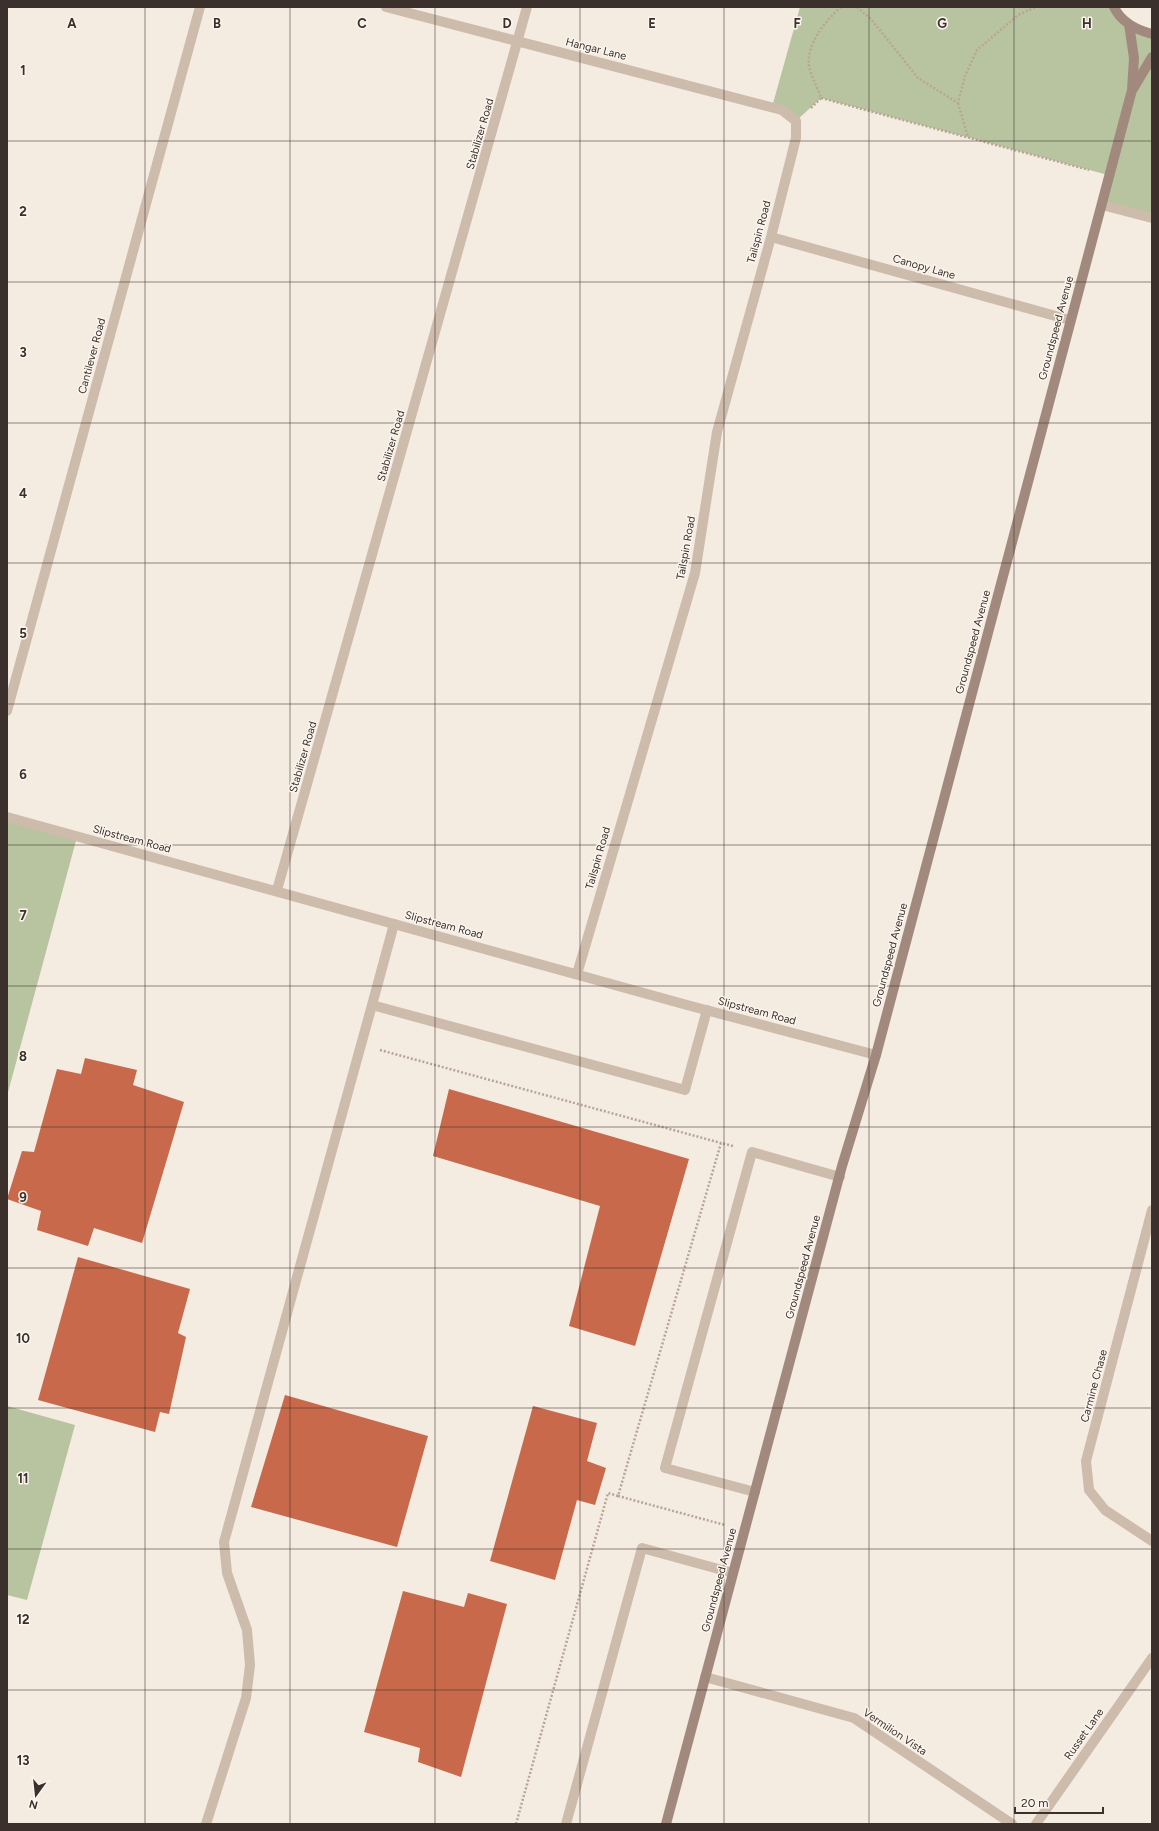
<svg xmlns="http://www.w3.org/2000/svg" width="1159" height="1831" viewBox="0 0 1159 1831" font-family="Figtree,sans-serif">
  <style>
    .green { fill: #b8c4a0 }
    .building { fill: #c8694b }
    .lines { fill: none; stroke-linecap: round; stroke-linejoin: round }
    .path { stroke: #b9a596; stroke-width: 2.5; stroke-dasharray: 2 2; stroke-linecap: butt }
    .lane { stroke: #cdbbac; stroke-width: 10 }
    .street { stroke: #cdbbac; stroke-width: 10 }
    .secondary { stroke: #a18a7d; stroke-width: 10 }
    .grid { fill: none; stroke: #3b302b; stroke-width: 1; stroke-opacity: 0.55 }
    .labels { text-anchor: middle; dominant-baseline: central; stroke-width: 3; stroke-linejoin: round; paint-order: stroke }
    .street-label { font-size: 11px; fill: #3b302b; stroke: #fbf5ee }
    .grid-label { font-size: 13px; text-anchor: middle; font-weight: bold; fill: #3b302b; stroke: #fbf5ee; stroke-width: 3; stroke-linejoin: round; paint-order: stroke }
  </style>
  <rect width="100%" height="100%" fill="#f4ebe1"/>
  <path class="green" d="M800,7H1117L1129,24L1152,30V218L1102,205L1108,175L821,98L796,121L772,107Z
    M7,817L77,837L7,1096Z
    M7,1406L75,1425L27,1600L7,1595Z"/>
  <path class="building" d="M85,1058L137,1070L133,1085L184,1102L142,1243L94,1228L88,1246L37,1230L41,1211L7,1199L22,1151L34,1152L57,1069L81,1074Z
    M449,1089L689,1159L635,1346L569,1326L600,1206L433,1156Z
    M78,1257L190,1289L178,1333L186,1337L169,1414L160,1412L155,1432L38,1400Z
    M285,1395L428,1436L397,1547L251,1507Z
    M533,1406L597,1423L587,1461L606,1468L595,1505L577,1500L555,1580L490,1561Z
    M403,1591L464,1607L468,1593L507,1604L461,1777L418,1762L420,1748L364,1732Z"/>
  <g class="lines">
    <path class="path" d="M841,7C826,20 806,44 809,66C811,76 818,88 821,98L1089,170
      M857,7L871,19L918,78L958,103L965,76L977,50L1018,15L1036,7
      M958,103L968,137
      M811,108L821,98
      M380,1050L721,1143
      M618,1496L725,1525
      M516,1824L608,1493L618,1496L721,1143L733,1146"/>
    <path class="lane" d="M394,924L372,1005L685,1090L707,1010
      M755,1492L665,1468L752,1152L840,1177
      M206,1824L246,1698L250,1665L247,1630L227,1573L224,1542L372,1005
      M566,1824L642,1548L733,1573"/>
    <path class="street" d="M386,7L782,110L796,121V138L771,237L717,432L695,573L577,974
      M1102,205L1152,218
      M771,237L1070,320
      M7,711L200,7
      M7,817L687,1005L876,1055
      M277,890L527,7
      M1152,1210L1086,1461L1089,1490L1105,1510L1152,1541
      M705,1677L854,1718L1012,1824
      M1036,1824L1152,1658"/>
    <path class="secondary" d="M1114,7C1121,22 1137,30 1152,34
      M1133,89L1152,57
      M666,1824L842,1166L876,1055L1132,90L1134,58L1129,24"/>
  </g>
  <path class="grid" d="M145,7V1824M290,7V1824M435,7V1824M580,7V1824M724,7V1824M869,7V1824M1014,7V1824M7,141H1152M7,282H1152M7,423H1152M7,563H1152M7,704H1152M7,845H1152M7,986H1152M7,1127H1152M7,1268H1152M7,1408H1152M7,1549H1152M7,1690H1152"/>
  <g class="labels">
    <g class="street-label">
      <text transform="translate(596 49) rotate(14)">Hangar Lane</text>
      <text transform="translate(480 134) rotate(-74)">Stabilizer Road</text>
      <text transform="translate(759 232) rotate(-75)">Tailspin Road</text>
      <text transform="translate(924 267) rotate(16)">Canopy Lane</text>
      <text transform="translate(1056 328) rotate(-75)">Groundspeed Avenue</text>
      <text transform="translate(92 356) rotate(-75)">Cantilever Road</text>
      <text transform="translate(391 446) rotate(-74)">Stabilizer Road</text>
      <text transform="translate(686 548) rotate(-80)">Tailspin Road</text>
      <text transform="translate(973 642) rotate(-75)">Groundspeed Avenue</text>
      <text transform="translate(303 757) rotate(-74)">Stabilizer Road</text>
      <text transform="translate(132 839) rotate(15)">Slipstream Road</text>
      <text transform="translate(598 858) rotate(-74)">Tailspin Road</text>
      <text transform="translate(444 925) rotate(15)">Slipstream Road</text>
      <text transform="translate(890 955) rotate(-75)">Groundspeed Avenue</text>
      <text transform="translate(757 1011) rotate(15)">Slipstream Road</text>
      <text transform="translate(803 1267) rotate(-75)">Groundspeed Avenue</text>
      <text transform="translate(1094 1386) rotate(-75)">Carmine Chase</text>
      <text transform="translate(719 1580) rotate(-75)">Groundspeed Avenue</text>
      <text transform="translate(895 1732) rotate(34)">Vermilion Vista</text>
      <text transform="translate(1084 1734) rotate(-55)">Russet Lane</text>
    </g>
  </g>
  <g class="grid-label">
    <text x="72" y="28">A</text>
    <text x="217" y="28">B</text>
    <text x="362" y="28">C</text>
    <text x="507" y="28">D</text>
    <text x="652" y="28">E</text>
    <text x="797" y="28">F</text>
    <text x="942" y="28">G</text>
    <text x="1087" y="28">H</text>
    <text x="23" y="75">1</text>
    <text x="23" y="216">2</text>
    <text x="23" y="357">3</text>
    <text x="23" y="498">4</text>
    <text x="23" y="638">5</text>
    <text x="23" y="779">6</text>
    <text x="23" y="920">7</text>
    <text x="23" y="1061">8</text>
    <text x="23" y="1202">9</text>
    <text x="23" y="1343">10</text>
    <text x="23" y="1483">11</text>
    <text x="23" y="1624">12</text>
    <text x="23" y="1765">13</text>
  </g>
  <rect width="1159" height="1831" fill="none" stroke="#3b302b" stroke-width="16"/>
  <g transform="translate(36 1795) rotate(195)" stroke="#fbf5ee" stroke-width="3" paint-order="stroke">
  <path d="M0-3L7 15L0 10L-7 15Z" fill="#3b302b"/>
  <text y="-6" font-size="11" font-weight="bold" text-anchor="middle" fill="#3b302b">N</text>
  </g>
  <path d="M1015 1807v6h88v-6" fill="none" stroke="#3b302b" stroke-width="2"/>
  <text x="1021" y="1807" font-size="12" fill="#3b302b" stroke="#fbf5ee" stroke-width="3" paint-order="stroke">20 m</text>
</svg>
